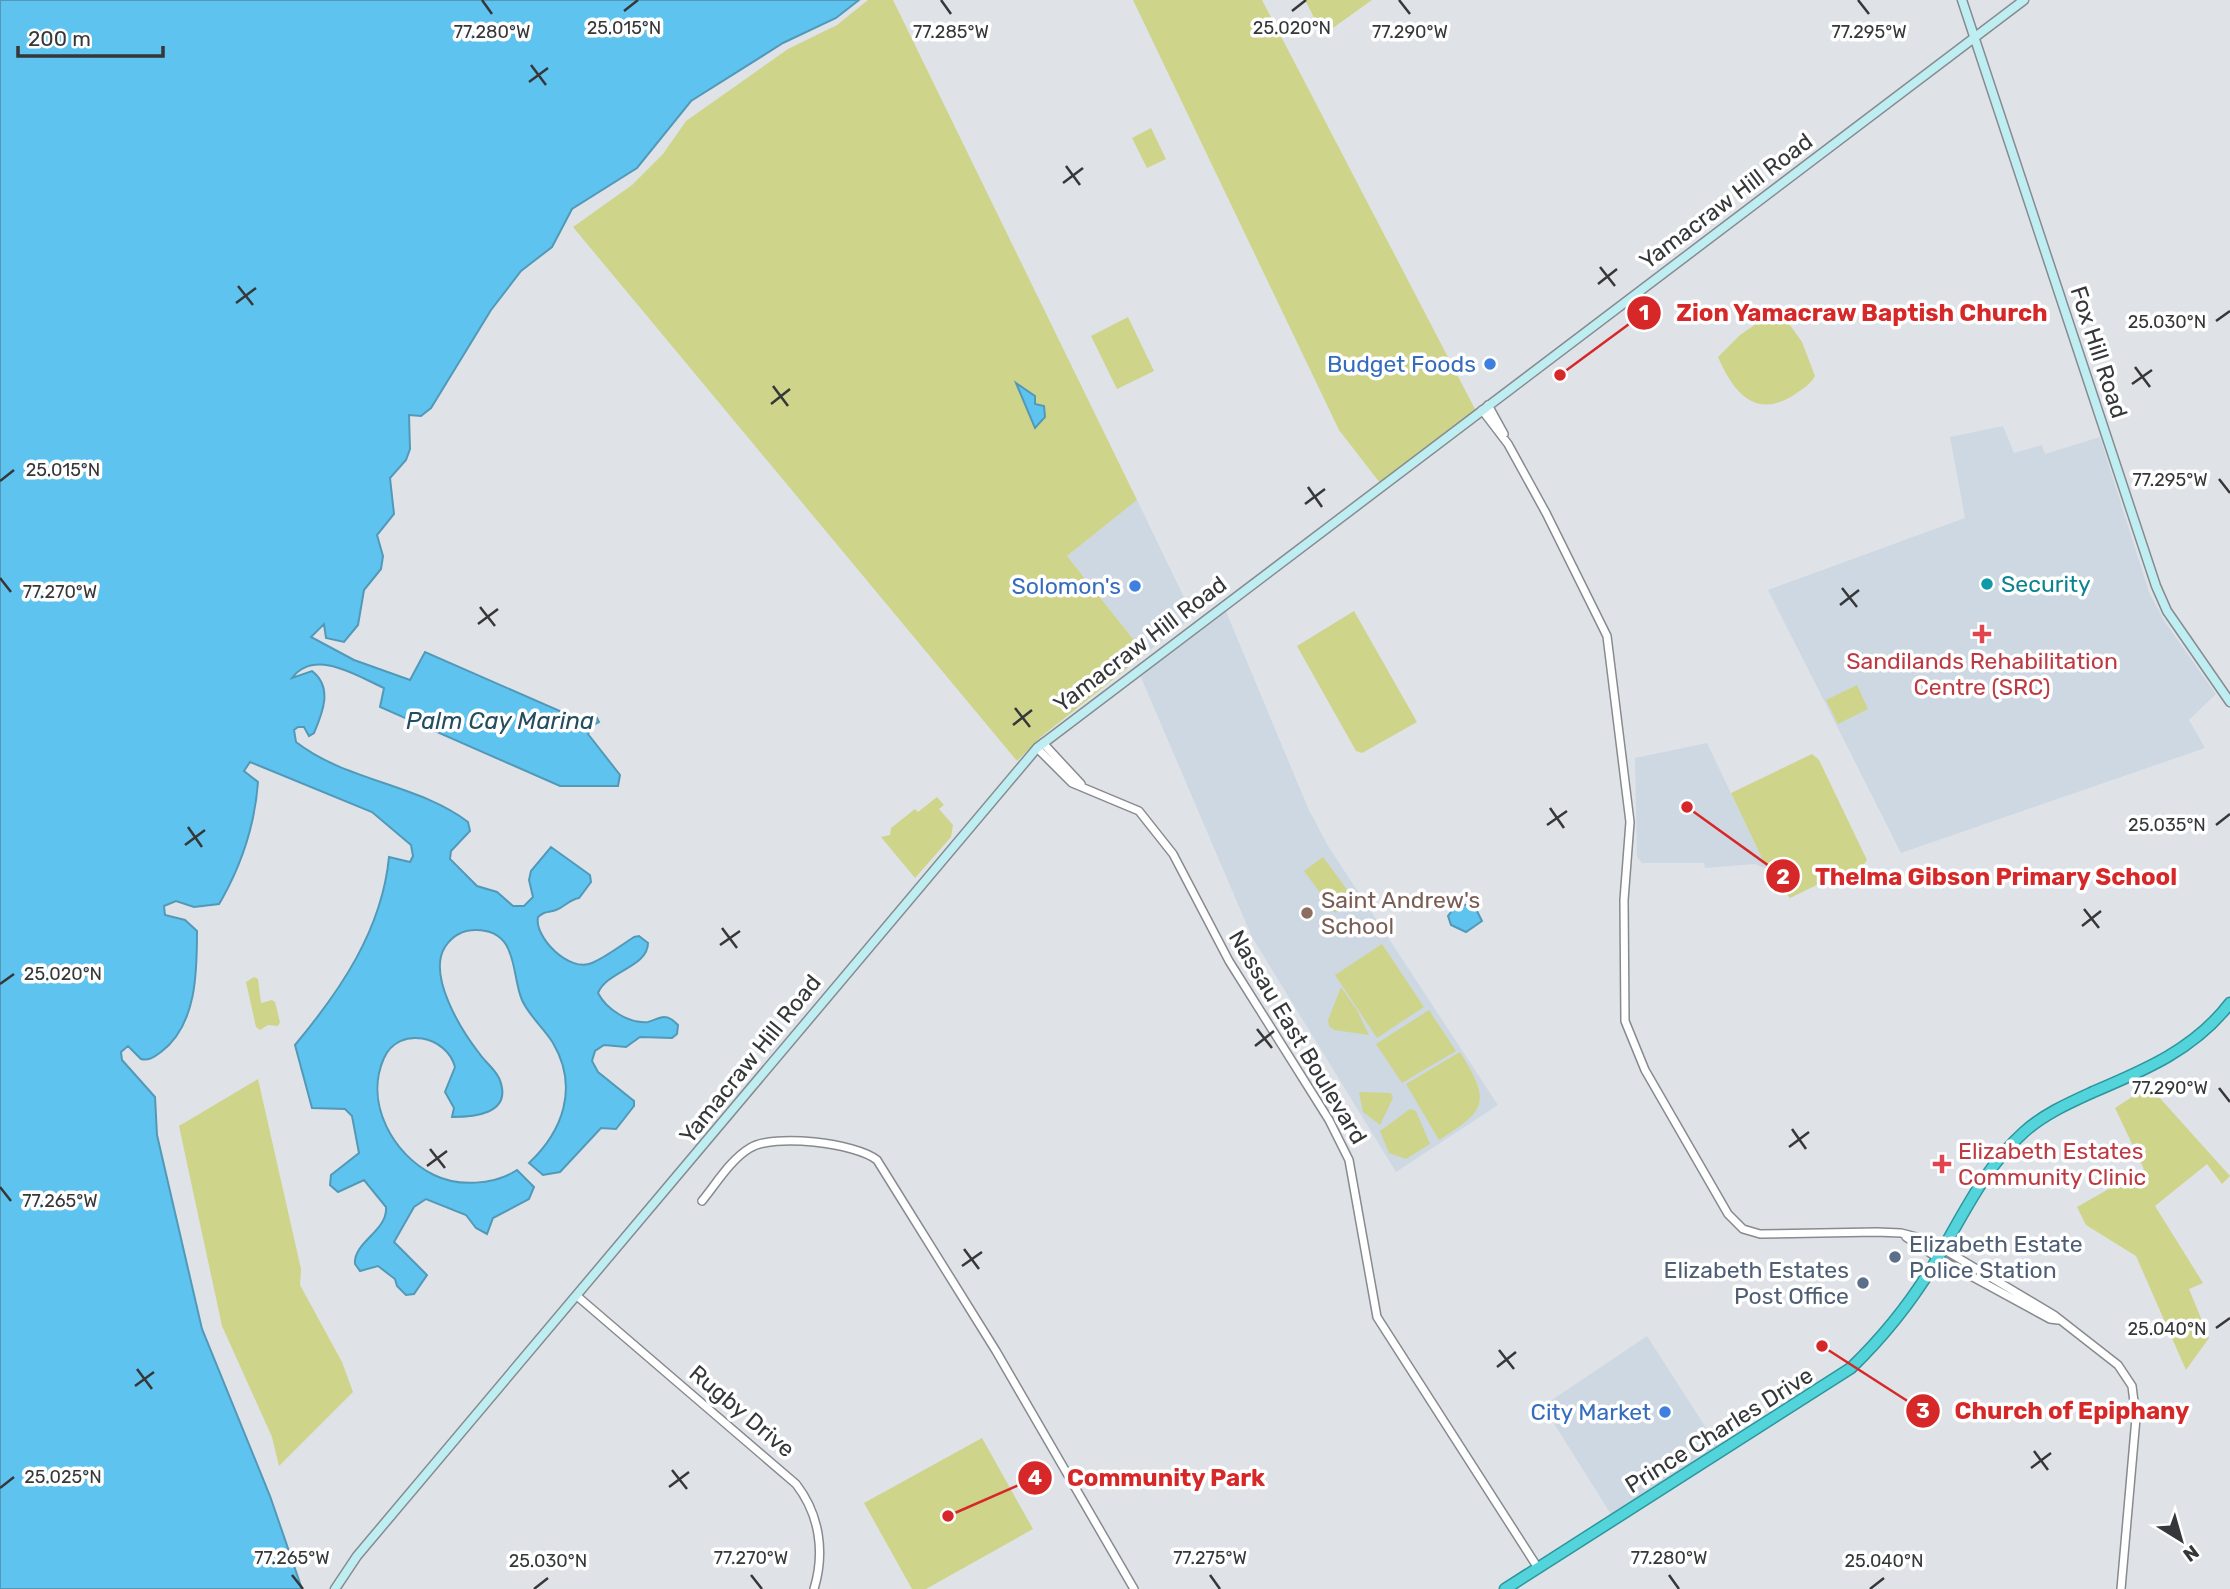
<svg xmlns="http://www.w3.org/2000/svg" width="2230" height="1589" viewBox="0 0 2230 1589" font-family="Rubik,sans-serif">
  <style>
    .built { fill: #ced8e2 }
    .green { fill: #ced489 }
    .water { fill: #5fc3ef; stroke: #5299b8; stroke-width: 2 }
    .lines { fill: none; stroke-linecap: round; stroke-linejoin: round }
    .tertiary-casing { stroke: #878b8f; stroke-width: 10 }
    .secondary-casing { stroke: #878b8f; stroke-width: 11 }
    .trunk-casing { stroke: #2d959b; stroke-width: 13 }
    .tertiary { stroke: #fff; stroke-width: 7 }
    .secondary { stroke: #beeef1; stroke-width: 8 }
    .trunk { stroke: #53d3da; stroke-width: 10 }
    .ticks { fill: none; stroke: #353739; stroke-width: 2.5 }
    .shop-dot { fill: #3f7fe0; stroke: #fff; stroke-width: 2.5 }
    .culture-dot { fill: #0f9aa8; stroke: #fff; stroke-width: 2.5 }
    .health-dot { fill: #e0444e; stroke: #fff; stroke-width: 2.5 }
    .education-dot { fill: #8d6e63; stroke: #fff; stroke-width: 2.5 }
    .service-dot { fill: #5c6f8a; stroke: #fff; stroke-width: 2.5 }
    .labels { text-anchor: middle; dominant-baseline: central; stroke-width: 7; stroke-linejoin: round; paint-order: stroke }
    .street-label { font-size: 23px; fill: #353739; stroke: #fff }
    .shop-label { font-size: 23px; fill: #366cbe; stroke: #fff; text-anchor: end }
    .culture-label { font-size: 23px; fill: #0d838f; stroke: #fff; text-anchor: start }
    .health-label { font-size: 23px; fill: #be3a42; stroke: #fff }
    .education-label { font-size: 23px; fill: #785e54; stroke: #fff; text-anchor: start }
    .service-label { font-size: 23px; fill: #4e5e75; stroke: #fff; text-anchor: start }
    .water-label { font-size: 24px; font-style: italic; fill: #234d60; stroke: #fff }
    .ticks-label { font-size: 18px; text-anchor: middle; fill: #353739; stroke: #fff; stroke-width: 7; stroke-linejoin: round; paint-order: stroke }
    .leader { fill: none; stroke: #d62828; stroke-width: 2.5 }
    .callout-dot { fill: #d62828; stroke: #fff; stroke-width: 2.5 }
    .mark-label { font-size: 21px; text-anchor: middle; font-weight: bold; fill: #fff }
    .callout-label { font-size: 24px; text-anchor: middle; font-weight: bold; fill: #d62828; stroke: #fff; stroke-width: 7; stroke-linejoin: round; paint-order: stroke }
  </style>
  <rect width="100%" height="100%" fill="#dfe3e8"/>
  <path class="built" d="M2003,426L2014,453L2042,445L2045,454L2100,437L2149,592L2165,622L2216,694L2189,720L2205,748L1901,853L1768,590L1965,518L1950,437Z
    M1137,500L1193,616L1145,654L1067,556Z
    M1225,609L1308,808L1328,846L1498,1105L1396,1172L1252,937L1140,675Z
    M1707,743L1767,869L1755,864L1705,868L1704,863H1642L1637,857L1635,758Z
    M1647,1336L1719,1448L1612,1516L1543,1406Z"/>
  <path class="green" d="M868,0H893L1137,500L1067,556L1145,654L1042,736L1017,761L573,227L632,185L663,154L686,121L788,49L837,25Z
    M1133,0H1262L1476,411L1380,483L1339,430Z
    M1305,0H1372L1323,35Z
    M1151,128L1166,159L1147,168L1132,138Z
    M1776,310L1780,311L1802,342L1815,376C1810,385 1802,389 1794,395C1754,420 1733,391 1718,357L1740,335Z
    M1128,317L1154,371L1117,389L1091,336Z
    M1354,611L1417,722L1362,753L1356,751L1297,646Z
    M1857,685L1868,709L1838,724L1826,700Z
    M1812,754L1819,760L1867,860L1862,867L1834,881L1829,879L1790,898L1767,869L1731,793Z
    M937,797L944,805L939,809L953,825L951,837L915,878L881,837L890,835L891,828L915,809L918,812Z
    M1323,857L1354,899L1335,913L1304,871Z
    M1382,944L1424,1007L1377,1038L1335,975Z
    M254,977L258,979L261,1003L272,1000L275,1002L280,1022L278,1026L268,1025L260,1030L256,1027L246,982Z
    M1341,987L1357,1010L1369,1035L1334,1030L1329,1026L1328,1020Z
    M1429,1010L1456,1051L1402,1083L1376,1044Z
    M1460,1052C1491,1102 1487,1110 1439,1140L1406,1084Z
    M258,1079L301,1269L300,1285L342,1362L353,1392L279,1466L272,1437L222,1326L179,1126Z
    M2149,1086L2230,1176L2222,1184L2207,1164L2155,1206L2203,1283L2189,1289L2209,1338L2186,1370L2136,1256L2086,1225L2077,1207L2144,1169L2115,1108Z
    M1359,1092L1391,1093L1393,1098L1380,1125L1363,1112Z
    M1410,1109L1416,1111L1430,1144L1406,1159L1389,1153L1380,1131Z
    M982,1438L1033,1529L926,1589H912L864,1503Z"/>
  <path class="water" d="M0,0H859L836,18L783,43L691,101L637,168L572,209L552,247L521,271L491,310L431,408L421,416L409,415L410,449L406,460L390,478L394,514L377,535L383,556L381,569L364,590L358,625L344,642L326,638L324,624L311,637L354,660L410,680L425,652L587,723L597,718L599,722L593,725L588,734L620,775L618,786H560L380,707L384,688C357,676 315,648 292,678L312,671C333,687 323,712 314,733L309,736L304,727H298L294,730L296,742C346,781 418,784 468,822L470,831L451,851L450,859L477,886L497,892L513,906H524L533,897L529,880L531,871L551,847L590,875L591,882L579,898C568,900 565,907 556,910C548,913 545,910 538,917C534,937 569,973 592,963C606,957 620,946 634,937L639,936L648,943C648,967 607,971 598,993C606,1009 629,1024 648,1022C653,1021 659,1017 664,1017C670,1017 674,1021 678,1025L677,1034L672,1038L640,1037L626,1047L604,1045L595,1051L592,1061L598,1072L634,1101V1106L616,1129L601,1128L560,1172L543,1175L529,1163C563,1131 579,1087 553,1043C544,1028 529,1016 522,1000C511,975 519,930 476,930C463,930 452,936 445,947C427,975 461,1030 479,1053C485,1062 494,1068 499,1078C515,1116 469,1117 452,1117L454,1108L445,1092L455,1067C447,1036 399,1025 384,1058C364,1103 393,1155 434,1175C458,1187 494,1185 517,1170L534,1187L529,1199L493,1218L487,1234L476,1228L466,1215L426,1199L414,1207L394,1242L427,1275L414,1294L406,1295L397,1286L395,1279L378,1266L360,1271L355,1264C353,1242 388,1231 386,1207L364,1180L338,1192L330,1185L331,1175L359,1153L352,1116L345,1109L312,1108L295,1045C340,991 382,930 389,857L410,862L413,856L411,845L372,812L250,762L244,771L258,782C255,823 242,863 222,899L219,904L194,907L176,901L164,906L165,915L185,920L197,931C197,971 197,1025 161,1052C154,1057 149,1061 141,1059L128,1046L121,1052L122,1060L155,1097L157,1135L202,1329L270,1496L302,1589H0Z
    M1016,383L1035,396V404L1044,406L1045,417L1035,428Z
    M1458,903L1475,907L1482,921L1466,932L1451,925L1448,916Z"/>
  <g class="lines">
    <g class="tertiary-casing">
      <path id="tertiary" d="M1488,405L1504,434
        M1482,410L1508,444L1546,513L1607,636L1630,822L1624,900L1625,1021L1645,1070L1728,1214L1743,1229L1760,1234L1877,1232L1901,1233L1928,1240L2054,1315L2118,1365L2132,1386L2136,1418L2121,1589
        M1043,743L1081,784
        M1037,748L1072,783L1139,811L1173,854L1229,961L1329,1120L1349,1160L1377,1317L1538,1568
        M702,1201C716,1184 731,1159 750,1148C773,1133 856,1143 877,1160L996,1351L1134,1589
        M1906,1237L1938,1258L2050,1319L2058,1320
        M577,1296L796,1484C820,1515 825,1553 814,1589"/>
    </g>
    <g class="secondary-casing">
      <path id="secondary" d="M1962,0L2156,586L2167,611L2230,702
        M335,1589L357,1556L1037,748L2024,0"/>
    </g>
    <g class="trunk-casing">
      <path id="trunk" d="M1505,1589L1851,1368C1884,1336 1913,1300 1937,1259C1963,1215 1985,1167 2024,1132C2044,1114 2069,1103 2093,1092C2145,1070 2195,1049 2230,1003"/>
    </g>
    <use href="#tertiary" class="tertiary"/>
    <use href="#secondary" class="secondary"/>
    <use href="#trunk" class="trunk"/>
  </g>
  <path class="ticks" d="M482,0L492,14M941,0L951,14M1399,0L1410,14M1858,0L1869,14M624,11L638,0M1292,11L1306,0M531,65L546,85M529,82L548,68M1066,166L1080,185M1063,183L1083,168M1600,267L1615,286M1598,284L1617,269M238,286L253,305M236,303L256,288M2216,321L2230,311M2135,367L2150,387M2132,384L2152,370M773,386L788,406M771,404L790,389M2219,479L2230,493M0,481L14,470M1308,487L1322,507M1305,504L1325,489M0,578L11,592M1842,588L1857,607M1840,605L1859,590M480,607L495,626M478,624L498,609M1015,708L1030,727M1013,725L1032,710M1550,808L1564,828M1547,825L1567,811M2216,825L2230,814M188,827L202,847M185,845L205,830M2084,909L2099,928M2082,926L2101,911M722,928L737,948M720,945L740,931M0,984L14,974M1257,1029L1272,1048M1255,1046L1274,1031M2219,1088L2230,1102M1792,1129L1806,1149M1789,1147L1809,1132M430,1149L445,1168M427,1166L447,1151M0,1187L11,1201M964,1249L979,1269M962,1266L982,1252M2216,1328L2230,1318M1499,1350L1514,1369M1497,1367L1516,1352M137,1369L152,1389M135,1386L154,1372M2034,1451L2048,1470M2031,1468L2051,1453M672,1470L687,1489M669,1487L689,1472M0,1488L14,1477M292,1575L303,1589M751,1575L762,1589M1210,1575L1220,1589M1669,1575L1679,1589M534,1589L548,1578M1870,1589L1884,1578"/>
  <g class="shop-dot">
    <circle cx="1490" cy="364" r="7"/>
    <circle cx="1135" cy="586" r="7"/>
    <circle cx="1665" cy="1412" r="7"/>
  </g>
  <circle class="culture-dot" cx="1987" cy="584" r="7"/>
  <g class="health-dot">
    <path d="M1978.5 623.5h7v7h7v7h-7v7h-7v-7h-7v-7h7z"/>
    <path d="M1938.5 1153.5h7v7h7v7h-7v7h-7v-7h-7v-7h7z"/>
  </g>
  <circle class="education-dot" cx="1307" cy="913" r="7"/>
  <g class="service-dot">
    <circle cx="1895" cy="1257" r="7"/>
    <circle cx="1863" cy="1283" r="7"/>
  </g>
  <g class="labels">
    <g class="street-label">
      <text transform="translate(1726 201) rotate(-37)">Yamacraw Hill Road</text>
      <text transform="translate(2099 352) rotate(72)">Fox Hill Road</text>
      <text transform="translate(1140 644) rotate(-37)">Yamacraw Hill Road</text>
      <text transform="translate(1298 1037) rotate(59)">Nassau East Boulevard</text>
      <text transform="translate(750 1059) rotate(-51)">Yamacraw Hill Road</text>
      <text transform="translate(742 1411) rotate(40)">Rugby Drive</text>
      <text transform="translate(1719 1430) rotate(-32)">Prince Charles Drive</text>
    </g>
    <g class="shop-label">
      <text x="1476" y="364">Budget Foods</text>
      <text x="1121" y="586">Solomon's</text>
      <text x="1651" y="1412">City Market</text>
    </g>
    <g class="culture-label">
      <text x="2001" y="584">Security</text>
    </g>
    <g class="health-label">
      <text x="1982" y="661">Sandilands Rehabilitation<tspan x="1982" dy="26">Centre (SRC)</tspan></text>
      <text x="1958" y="1151" text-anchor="start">Elizabeth Estates<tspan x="1958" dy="26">Community Clinic</tspan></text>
    </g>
    <g class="education-label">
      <text x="1321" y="900">Saint Andrew's<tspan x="1321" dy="26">School</tspan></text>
    </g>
    <g class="service-label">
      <text x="1909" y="1244">Elizabeth Estate<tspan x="1909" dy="26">Police Station</tspan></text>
      <text x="1849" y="1270" text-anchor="end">Elizabeth Estates<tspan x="1849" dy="26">Post Office</tspan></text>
    </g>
    <g class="water-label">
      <text x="500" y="721">Palm Cay Marina</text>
    </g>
  </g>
  <g class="ticks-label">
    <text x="624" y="34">25.015°N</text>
    <text x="1292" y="34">25.020°N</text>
    <text x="1410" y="38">77.290°W</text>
    <text x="492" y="38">77.280°W</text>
    <text x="951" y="38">77.285°W</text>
    <text x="1869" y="38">77.295°W</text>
    <text x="2167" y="328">25.030°N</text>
    <text x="63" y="476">25.015°N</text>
    <text x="2170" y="486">77.295°W</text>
    <text x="60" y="598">77.270°W</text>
    <text x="2167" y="831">25.035°N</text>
    <text x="63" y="980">25.020°N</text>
    <text x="2170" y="1094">77.290°W</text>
    <text x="60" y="1207">77.265°W</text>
    <text x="2167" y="1335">25.040°N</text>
    <text x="63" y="1483">25.025°N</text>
    <text x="292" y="1564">77.265°W</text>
    <text x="751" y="1564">77.270°W</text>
    <text x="1210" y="1564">77.275°W</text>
    <text x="1669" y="1564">77.280°W</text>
    <text x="548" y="1567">25.030°N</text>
    <text x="1884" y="1567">25.040°N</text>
  </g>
  <path class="leader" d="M1560 375L1644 313M1687 807L1783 876M1822 1346L1923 1411M948 1516L1035 1478"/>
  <g class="callout-dot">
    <circle cx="1560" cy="375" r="7"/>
    <circle cx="1687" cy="807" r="7"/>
    <circle cx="1822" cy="1346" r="7"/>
    <circle cx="948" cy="1516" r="7"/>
    <circle cx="1644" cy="313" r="18"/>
    <circle cx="1783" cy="876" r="18"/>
    <circle cx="1923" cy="1411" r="18"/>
    <circle cx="1035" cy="1478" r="18"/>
  </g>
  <g class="mark-label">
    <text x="1644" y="320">1</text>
    <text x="1783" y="884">2</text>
    <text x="1923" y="1418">3</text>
    <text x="1035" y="1485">4</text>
  </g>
  <g class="callout-label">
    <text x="1862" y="321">Zion Yamacraw Baptish Church</text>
    <text x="1996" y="885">Thelma Gibson Primary School</text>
    <text x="2072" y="1419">Church of Epiphany</text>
    <text x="1166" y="1486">Community Park</text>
  </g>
  <g transform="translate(2181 1540) rotate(143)" stroke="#ffffff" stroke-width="5" paint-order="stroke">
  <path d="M0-5L12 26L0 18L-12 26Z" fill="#353739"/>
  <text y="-10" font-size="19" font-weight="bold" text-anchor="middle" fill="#353739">N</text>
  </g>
  <path d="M18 46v10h145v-10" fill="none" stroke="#353739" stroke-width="3.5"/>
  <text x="28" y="46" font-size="21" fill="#353739" stroke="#ffffff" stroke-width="5" paint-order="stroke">200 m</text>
</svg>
